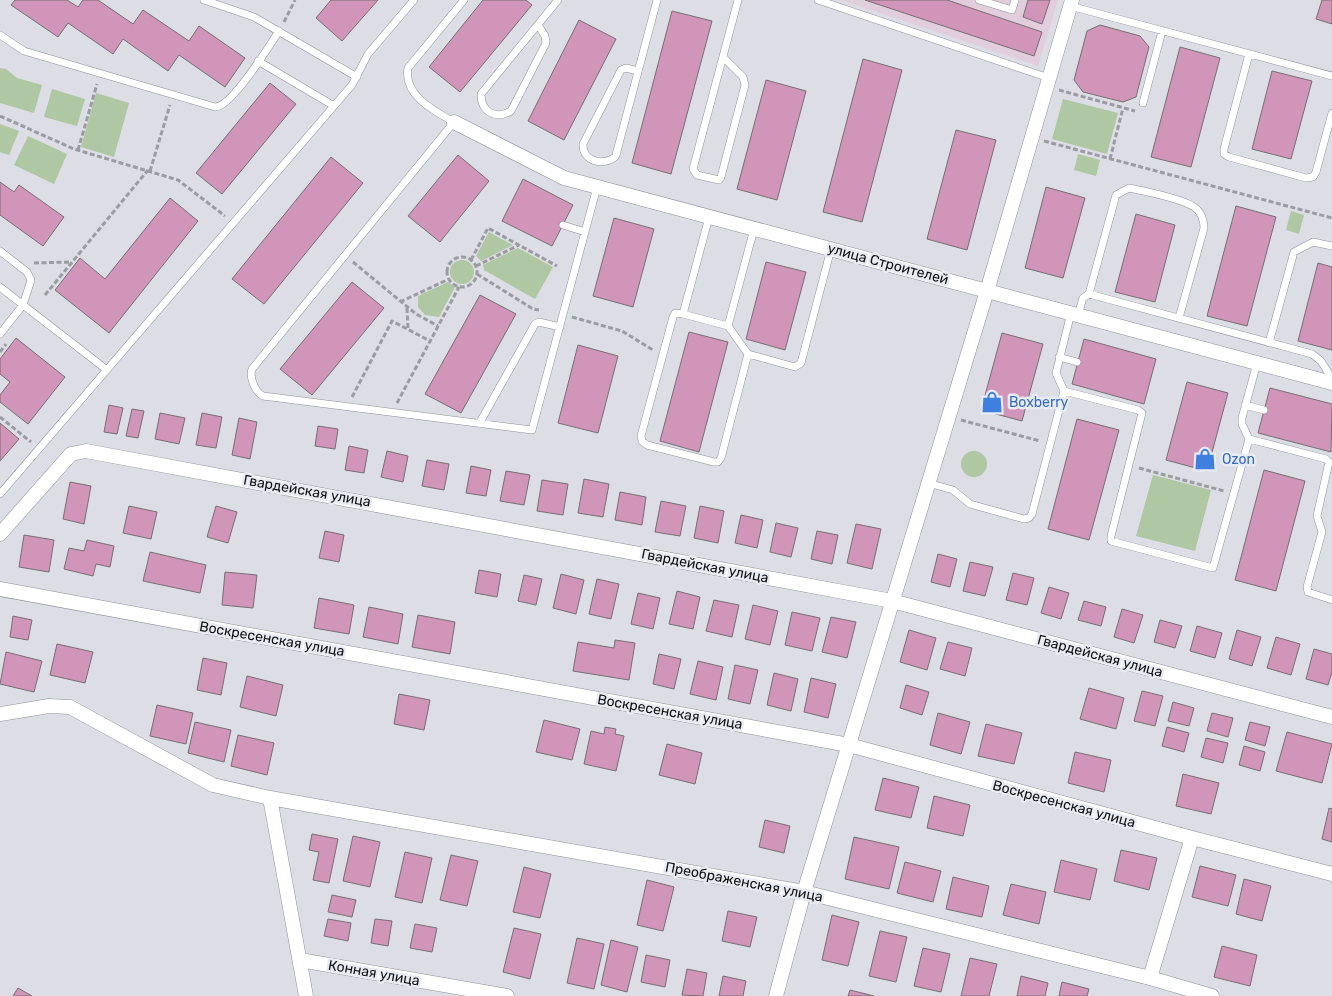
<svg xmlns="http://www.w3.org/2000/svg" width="1332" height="996" viewBox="0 0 1332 996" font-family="Rubik,sans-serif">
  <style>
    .industrial { fill: #e1cddc }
    .green { fill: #afc7a3 }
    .building { fill: #d095b9; stroke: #766f73 }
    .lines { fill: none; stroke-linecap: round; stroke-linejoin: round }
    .lane-casing { stroke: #8f9097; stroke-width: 8 }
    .street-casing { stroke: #8f9097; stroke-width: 15 }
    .path { stroke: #9b9ca2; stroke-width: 3; stroke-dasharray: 5 2.5; stroke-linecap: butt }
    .lane { stroke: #fff; stroke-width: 7 }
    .street { stroke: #fff; stroke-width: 14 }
    .labels { text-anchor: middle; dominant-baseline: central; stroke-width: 5; stroke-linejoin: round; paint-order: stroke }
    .street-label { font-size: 14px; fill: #0f1012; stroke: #e9ebf3 }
    .shop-label { font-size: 14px; fill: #366cbe; stroke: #e9ebf3; text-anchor: start }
  </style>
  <rect width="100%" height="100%" fill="#dcdde5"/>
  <path class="industrial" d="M841,0H1058L1038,66Z"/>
  <path class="green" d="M0,68L6,69L17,78L42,85L34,113L0,103Z
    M52,89L85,99L77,126L44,117Z
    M96,93L129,103L114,157L81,147Z
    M1063,99L1118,113L1107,154L1052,139Z
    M0,124L19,131L9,155L0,152Z
    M28,136L67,154L54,184L14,165Z
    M1078,154L1100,160L1096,176L1074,170Z
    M1291,211L1304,215L1299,234L1286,230Z
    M489,232L513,245L481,261L476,256Z
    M518,248L553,267L535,299L484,270L483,265Z
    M450 272a12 12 0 1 1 24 0a12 12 0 1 1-24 0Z
    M448,282L455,287L439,317L425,315L418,307V296Z
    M961 464a13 13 0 1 1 26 0a13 13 0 1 1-26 0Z
    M1153,475L1211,490L1195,551L1136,536Z"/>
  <path class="building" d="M15,0H67L78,7L83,0H98L133,24L143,10L189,41L199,26L245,58L225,87L179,55L168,71L123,39L113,54L68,23L58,37L11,5Z
    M331,0H378L342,41L316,18Z
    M483,0H526L532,5L460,92L429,67Z
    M865,0H947L1042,32L1034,56Z
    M1028,0H1050L1042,24L1023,17Z
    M1322,0H1332V24L1316,19Z
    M672,11L712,21L671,174L632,163Z
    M579,20L616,39L564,140L528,121Z
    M1100,25L1140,36L1149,47L1136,97L1123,102L1083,92L1074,80L1087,31Z
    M1180,47L1220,58L1191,167L1151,157Z
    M863,59L902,70L862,222L823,212Z
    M1272,71L1312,81L1291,159L1252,149Z
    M766,80L806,91L777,200L737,189Z
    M270,83L296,104L222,194L196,173Z
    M956,130L996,140L967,250L927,239Z
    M458,155L489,181L440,242L408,216Z
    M331,157L363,183L264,304L232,279Z
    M523,179L573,205L552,246L502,221Z
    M0,182L14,192L19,185L64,217L43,246L0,215Z
    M1046,187L1085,198L1063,278L1025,268Z
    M170,198L198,221L109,333L55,290L80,258L105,279Z
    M1236,206L1276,217L1247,326L1207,316Z
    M1136,214L1175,225L1155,302L1115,292Z
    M614,218L654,229L633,307L593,296Z
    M766,262L806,272L785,350L746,339Z
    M1318,263L1332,267V350L1298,341Z
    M352,282L384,308L312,395L280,369Z
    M480,295L516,314L461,413L425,394Z
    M689,332L728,342L699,452L660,441Z
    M1002,333L1043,344L1022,421L981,410Z
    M16,338L65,377L28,424L0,402V395L10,382L0,374V359Z
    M1084,339L1156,359L1144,404L1072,384Z
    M578,345L618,356L598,433L558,423Z
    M1187,382L1228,393L1207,471L1166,460Z
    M1270,388L1332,404L1331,452L1258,433Z
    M109,405L123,408L117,434L104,432Z
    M132,409L144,411L138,438L126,436Z
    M160,413L185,418L179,444L155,439Z
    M202,413L222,417L216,448L196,445Z
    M239,418L257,422L250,459L232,455Z
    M1077,419L1119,430L1089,540L1048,529Z
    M0,423L19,439L0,461Z
    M318,426L338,429L335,449L315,446Z
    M349,446L368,450L364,473L345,470Z
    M387,451L408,456L403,482L381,477Z
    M427,460L449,464L444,490L422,486Z
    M471,466L491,470L486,496L466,493Z
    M1264,470L1305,481L1276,591L1235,580Z
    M506,471L530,475L524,505L500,501Z
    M584,479L609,484L603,517L578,513Z
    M542,480L568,484L563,515L537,511Z
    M70,482L91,486L84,524L63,519Z
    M620,492L646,497L642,525L615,520Z
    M661,501L686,506L680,536L655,532Z
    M129,506L157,512L151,539L123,533Z
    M216,506L237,512L228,543L207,537Z
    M700,506L724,511L718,543L694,538Z
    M741,515L763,520L757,548L735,543Z
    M776,523L798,528L791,557L770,552Z
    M856,524L881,529L872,569L847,563Z
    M325,531L344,535L339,562L319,558Z
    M817,531L838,535L832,564L811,559Z
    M24,535L54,540L49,572L19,567Z
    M87,540L114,546L110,567L96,564L93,576L64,569L69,548L84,551Z
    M150,552L206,565L200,593L143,581Z
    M938,554L957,559L950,587L931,582Z
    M970,562L993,567L985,596L963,591Z
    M479,570L501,574L497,597L475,593Z
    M225,572L257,575L253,608L222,605Z
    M1013,573L1034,578L1027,605L1006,600Z
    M561,574L584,580L576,614L553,608Z
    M524,575L542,579L536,605L518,601Z
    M597,579L619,584L611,619L589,614Z
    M1049,587L1069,593L1061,619L1041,613Z
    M677,591L700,597L693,629L669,624Z
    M638,593L660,598L653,629L631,624Z
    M319,598L354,605L349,634L314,628Z
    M714,600L739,605L732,637L706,631Z
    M1084,601L1106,607L1101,626L1078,620Z
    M753,605L778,611L770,645L745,639Z
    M369,607L403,614L398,644L363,637Z
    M1122,609L1143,615L1134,643L1114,637Z
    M792,612L820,618L812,651L785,645Z
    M418,615L455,622L450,654L412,647Z
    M13,616L32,620L28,640L10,637Z
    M831,617L856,622L847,658L822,652Z
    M1160,620L1182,626L1175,648L1154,642Z
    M1197,626L1222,633L1215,658L1190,651Z
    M909,630L936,638L927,670L900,662Z
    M1237,630L1261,637L1252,666L1229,659Z
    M1276,637L1300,644L1291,675L1267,668Z
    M615,640L635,643L629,680L573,671L578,642L614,648Z
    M948,642L972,648L965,676L940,669Z
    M57,644L93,652L85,683L50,675Z
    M1314,649L1332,654V672L1328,685L1306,679Z
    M6,652L42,661L34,692L0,684Z
    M659,654L681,659L674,689L653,684Z
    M203,658L227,663L221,695L197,690Z
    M698,661L723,667L716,700L690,694Z
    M735,665L758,670L750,704L728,699Z
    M774,673L798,679L791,711L767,705Z
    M247,676L283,685L276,716L240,707Z
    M811,678L836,684L828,718L804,712Z
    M906,685L929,692L922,715L900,708Z
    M1089,688L1124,698L1116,729L1080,719Z
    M1142,691L1163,696L1155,726L1134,721Z
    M399,694L430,700L424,730L394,724Z
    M1173,702L1194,708L1189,726L1168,721Z
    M157,705L193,713L186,744L150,736Z
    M938,713L970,722L961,754L930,745Z
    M1212,713L1233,718L1228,737L1207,731Z
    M544,720L580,729L572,760L536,752Z
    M195,722L231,730L224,762L188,753Z
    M1250,722L1270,727L1265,746L1245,740Z
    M986,724L1022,733L1014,764L978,756Z
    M605,727L616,729L615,734L624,736L616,771L584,764L591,731L604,734Z
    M1167,727L1189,733L1184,752L1162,746Z
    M1287,732L1332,744L1322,783L1276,771Z
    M238,735L274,743L267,775L231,766Z
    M1206,738L1228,743L1223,763L1201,757Z
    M667,744L702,753L695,784L659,775Z
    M1244,746L1265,752L1260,771L1239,765Z
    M1075,752L1111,760L1104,792L1068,783Z
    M1183,774L1219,783L1211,814L1176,806Z
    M883,778L919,787L911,818L875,810Z
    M934,796L970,805L963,836L927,828Z
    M1329,808L1332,809V842L1322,839Z
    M765,820L790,826L784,853L759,847Z
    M312,834L338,839L329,883L313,880L319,852L309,850Z
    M353,836L380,842L370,887L343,881Z
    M854,837L899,847L889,889L845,879Z
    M1121,850L1157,858L1149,890L1114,881Z
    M405,852L432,858L422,903L395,897Z
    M451,855L478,861L467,906L440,900Z
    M1061,860L1097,869L1090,900L1054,892Z
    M905,862L941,871L933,902L897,893Z
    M1200,866L1236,875L1228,906L1192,897Z
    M524,867L551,874L540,918L513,912Z
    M953,877L989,886L982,917L946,909Z
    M1244,879L1271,886L1262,921L1236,914Z
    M647,880L674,887L663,931L637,925Z
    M1011,884L1046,892L1039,924L1003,915Z
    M332,895L356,900L352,917L328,912Z
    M728,911L757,917L750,947L722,941Z
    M832,915L859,922L848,966L822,960Z
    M328,919L351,923L348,941L324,936Z
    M375,919L392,921L388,946L371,943Z
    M415,924L437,928L432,952L410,948Z
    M514,928L541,934L530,979L503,972Z
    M880,931L907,937L896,982L869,976Z
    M577,938L604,944L594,989L567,983Z
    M611,940L638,947L627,992L601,985Z
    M1222,946L1257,955L1250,986L1214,977Z
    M923,948L950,954L941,992L914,986Z
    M646,955L670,960L665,987L641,982Z
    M970,958L997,964L989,996H961Z
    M687,969L707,973L703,996L682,995Z
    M723,976L746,981L743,996H719Z
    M1021,976L1048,983L1045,996H1017Z
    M1062,982L1089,989L1087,996H1059Z
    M18,988L32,996H13Z
    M850,990L874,996H848Z"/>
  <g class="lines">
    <g class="lane-casing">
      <path id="lane" d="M204,0L254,17L357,77
        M464,0L408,68C403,95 434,111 454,122L252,369C249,377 255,392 263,396L532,430L597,187
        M818,0L1049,78
        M979,0L1012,10L1015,0
        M1070,6L1332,76
        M538,25L545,36L546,43L511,111C496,120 481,112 481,94L558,0
        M0,35L24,51L215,107C232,107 269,46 279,31
        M1249,54L1224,149V154L1229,157L1306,178L1313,177L1316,172L1332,113
        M723,57L743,77L745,85L721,177L719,180L697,175L693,169L738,0
        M258,61L334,106
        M638,71L626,68L621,70L583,144C582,162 604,166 615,157L616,155L657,0
        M1143,103L1162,31
        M709,217L683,314L675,313L673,317L641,436L642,441L647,445L714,462H718L721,458L748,354L795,367L801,363L831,249
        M563,225L585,232
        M0,251L27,272L31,280L23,305L0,334
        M0,287L107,370
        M1089,294L1116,195L1129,188C1144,191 1183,199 1194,207C1201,211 1204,221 1204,228L1179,318
        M683,314L728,326L754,229
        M1078,315L1083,298L1089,294L1312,354L1321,361L1332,379
        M728,326L748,354
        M1269,343L1294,252L1313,242L1332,246
        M1059,357L1077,362
        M1064,391L1138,410L1142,413L1111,536V541L1213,568L1249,439L1242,424V418L1257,363
        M1245,405L1264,410
        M479,424L535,324L539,322L560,327
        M1249,439L1326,459L1329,462L1317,516L1322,532L1307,587L1308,592L1332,600
        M928,483L953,490L970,504L1024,519L1029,518L1032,514L1064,391L1056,373L1071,313
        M0,494L352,85L368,54L414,0"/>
    </g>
    <g class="street-casing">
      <path id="street" d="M454,122L564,178L1332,383
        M0,534L71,454L86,451L892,601L1332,717
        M0,589L849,745L1192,838L1332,874
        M0,714L49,706L70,707L213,785L270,798L804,892L1150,978L1212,996
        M270,798L306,996
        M300,960L507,996
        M1150,978L1192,838
        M776,996L804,892L987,291L1072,0"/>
    </g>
    <path class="path" d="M284,22L295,0
      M1059,90L1135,111
      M0,116L74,149L178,180L225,216
      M1044,141L1332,218
      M78,150L97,84
      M1110,159L1123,108
      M150,171L170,105
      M447 272a15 15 0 1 1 30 0a15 15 0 1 1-30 0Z
      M471,260L488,228L557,266
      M353,262L416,314L438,326
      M34,263L70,262
      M476,266L519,245
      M477,274L533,309L539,310
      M45,295L148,170
      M400,302L449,279
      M407,308L408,329
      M572,317L622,331L653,350
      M0,352L6,344
      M352,397L392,321L430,341
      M397,403L459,287
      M0,417L31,442
      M961,420L1040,441
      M1139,468L1224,491"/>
    <use href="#lane" class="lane"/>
    <use href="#street" class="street"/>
  </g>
  <defs>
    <g id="shop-bare" transform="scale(1.725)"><path d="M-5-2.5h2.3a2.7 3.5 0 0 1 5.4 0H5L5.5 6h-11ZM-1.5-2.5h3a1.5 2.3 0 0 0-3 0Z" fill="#3f7fe0" stroke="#e9ebf3" stroke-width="2.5" paint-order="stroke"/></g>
  </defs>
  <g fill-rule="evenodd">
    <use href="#shop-bare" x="992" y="402"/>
    <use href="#shop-bare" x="1205" y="459"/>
  </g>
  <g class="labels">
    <g class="street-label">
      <text transform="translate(888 264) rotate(15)">улица Строителей</text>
      <text transform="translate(307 491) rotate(10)">Гвардейская улица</text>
      <text transform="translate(705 566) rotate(11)">Гвардейская улица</text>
      <text transform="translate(272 639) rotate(10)">Воскресенская улица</text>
      <text transform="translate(1100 656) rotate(15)">Гвардейская улица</text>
      <text transform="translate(670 712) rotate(10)">Воскресенская улица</text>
      <text transform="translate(1064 804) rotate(15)">Воскресенская улица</text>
      <text transform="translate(744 882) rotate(11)">Преображенская улица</text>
      <text transform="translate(374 973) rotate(10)">Конная улица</text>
    </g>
    <g class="shop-label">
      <text x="1009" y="402">Boxberry</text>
      <text x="1222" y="459">Ozon</text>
    </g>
  </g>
</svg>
